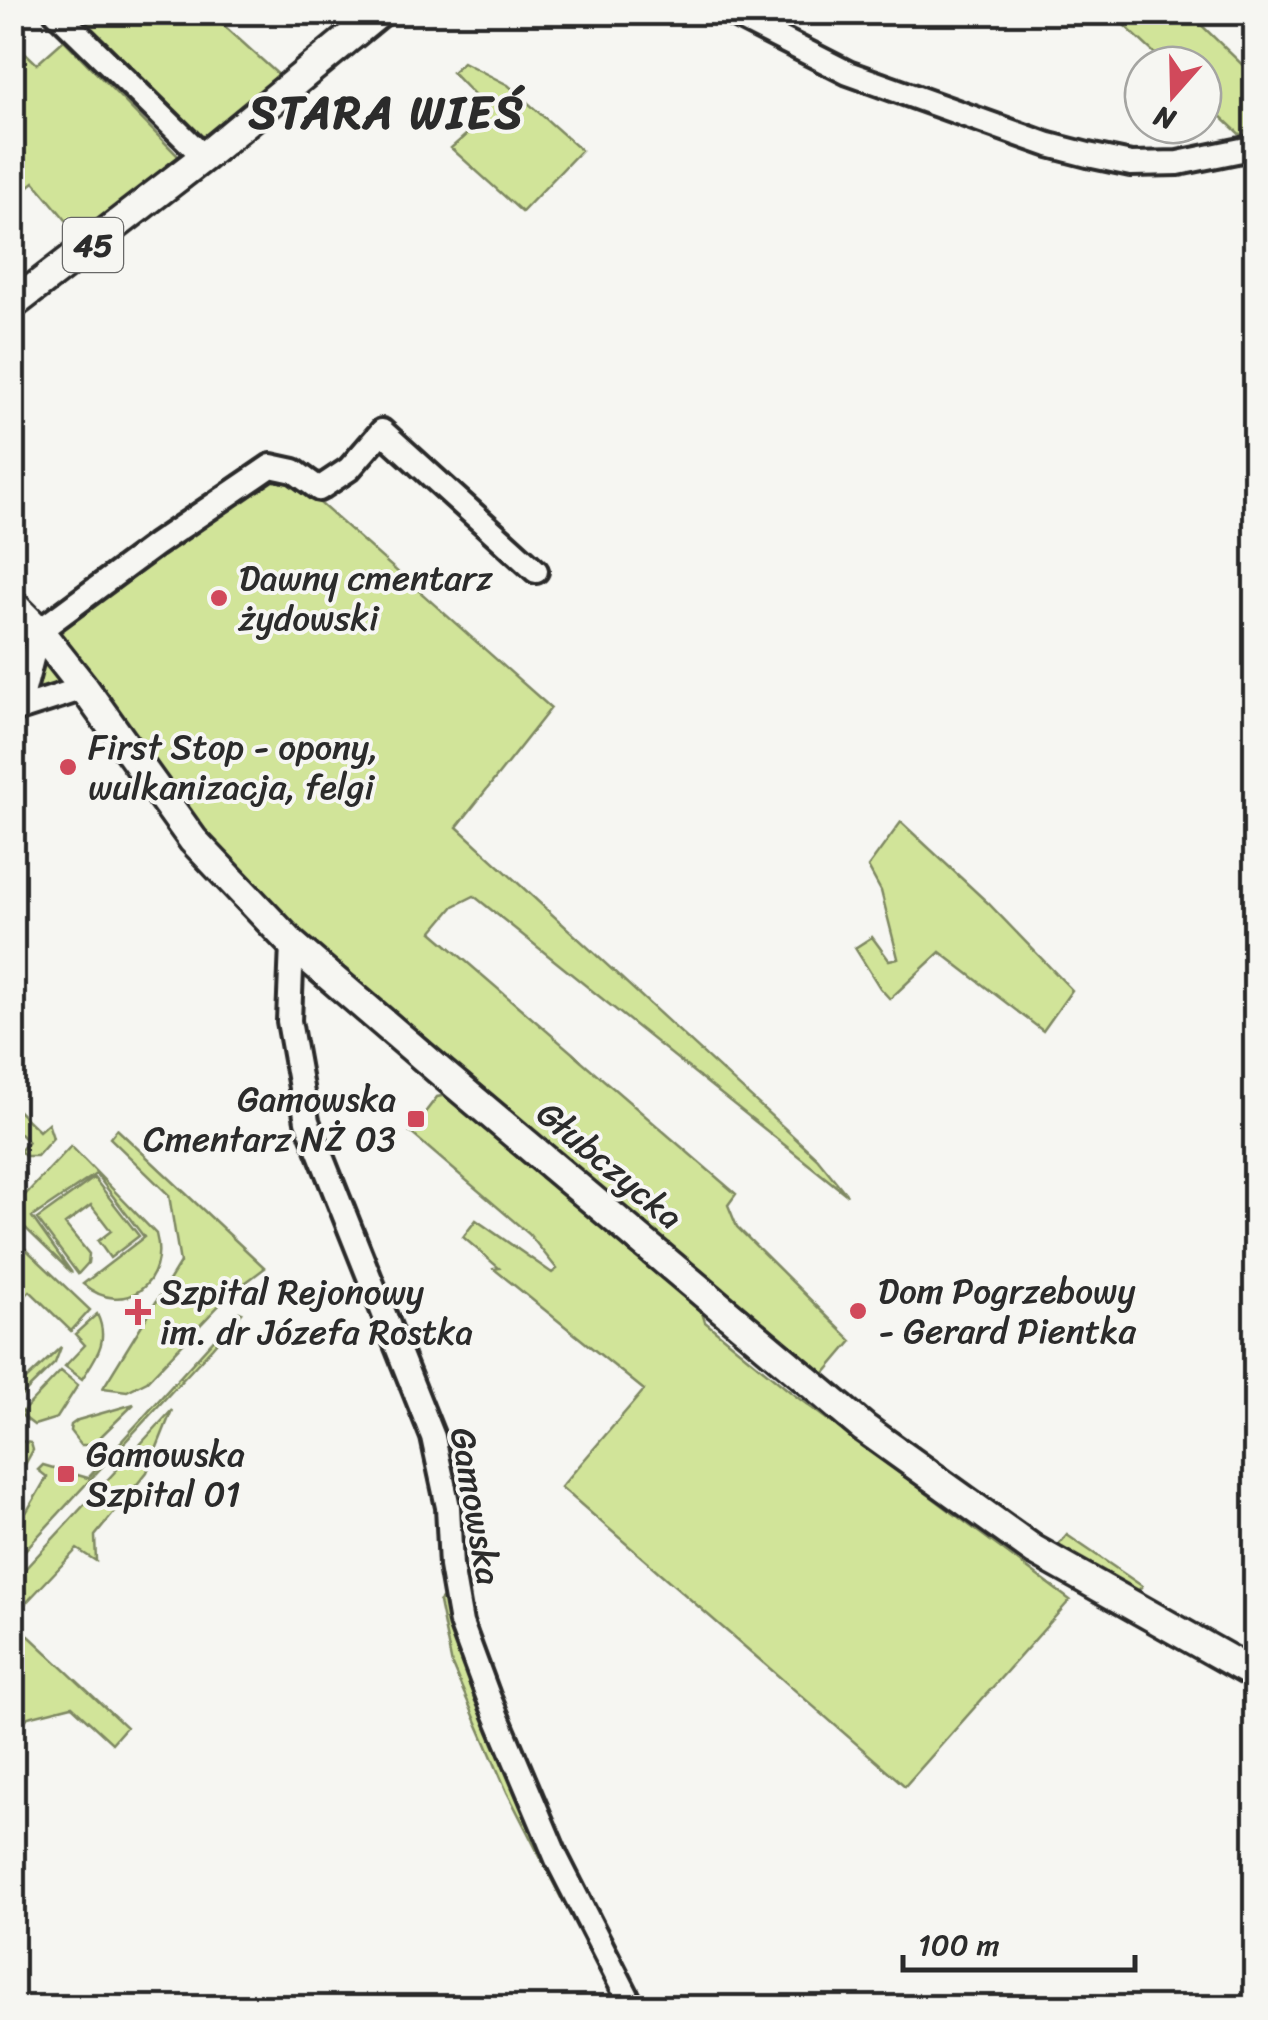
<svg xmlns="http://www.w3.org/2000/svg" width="1268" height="2020" viewBox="0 0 1268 2020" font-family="Sriracha,sans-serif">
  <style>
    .green { fill: #d1e499; stroke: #7e8862; stroke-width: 2.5 }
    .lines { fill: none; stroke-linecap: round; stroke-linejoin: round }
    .minor-casing { stroke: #2b2b2b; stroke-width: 30 }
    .major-casing { stroke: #2b2b2b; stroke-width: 35 }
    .minor { stroke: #f6f6f2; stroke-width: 22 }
    .major { stroke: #f6f6f2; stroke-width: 28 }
    .poi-dot { fill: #d1495b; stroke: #f6f6f2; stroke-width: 4 }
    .labels { text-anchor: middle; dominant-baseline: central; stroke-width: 8; stroke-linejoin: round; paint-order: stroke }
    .shield { fill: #f6f6f2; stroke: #686867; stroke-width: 2.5 }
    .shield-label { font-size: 32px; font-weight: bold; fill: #2b2b2b }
    .poi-label { font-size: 35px; fill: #2b2b2b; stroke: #f6f6f2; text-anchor: start }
    .street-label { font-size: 35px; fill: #2b2b2b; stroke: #f6f6f2 }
    .district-label { font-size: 45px; font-weight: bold; letter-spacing: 2.5px; fill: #2b2b2b; stroke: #f6f6f2 }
  </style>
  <rect width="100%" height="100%" fill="#f6f6f2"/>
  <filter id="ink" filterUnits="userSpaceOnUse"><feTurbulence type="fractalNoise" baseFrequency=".01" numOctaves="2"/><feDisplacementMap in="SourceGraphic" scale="20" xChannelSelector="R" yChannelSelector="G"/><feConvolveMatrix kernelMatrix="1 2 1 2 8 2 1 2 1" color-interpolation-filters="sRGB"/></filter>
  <g filter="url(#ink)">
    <path class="green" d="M68,13H210L282,78L201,140Z
      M1111,13H1189L1255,77V141L1249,143L1203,100V65H1167Z
      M12,40L37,64L64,40L182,160L82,239L34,182L13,199Z
      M463,62L508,85L581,150L522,212L451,148L491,113L452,72Z
      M273,472L303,488L551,708L457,827L817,1158L847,1195L474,896L454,906L432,932L736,1194L728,1205L737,1227L852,1341L819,1380L277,912C193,827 128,728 59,631L99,597Z
      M42,657L65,685L32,695Z
      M901,822L988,903L1072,990L1043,1031L940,952L890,999L880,988L855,948L872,937L889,960L898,958L881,891L868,867Z
      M452,1094L699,1303L705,1322L793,1394L1070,1600L905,1786L561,1487L644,1390L494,1269L499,1268L463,1237L476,1220L552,1273L557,1269L529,1234L410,1132L437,1097Z
      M13,1106L39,1131L48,1123L53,1138L37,1156H25L20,1151L28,1142L13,1127Z
      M117,1129L265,1268L229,1295L147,1381L127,1391L103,1388L180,1263L169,1195L110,1138Z
      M71,1146L156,1234C169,1282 125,1319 83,1284L144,1237L96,1174L32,1217L72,1273L13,1216V1208Z
      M94,1178L139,1236L110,1258L98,1241L111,1231L91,1205L65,1224L89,1254L88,1263L78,1274L37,1219Z
      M12,1236L90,1310L71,1331L30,1291L18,1304L25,1311L13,1325V1275L24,1264L13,1253Z
      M239,1312L242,1313L212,1348L13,1563V1535L47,1477L38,1470L43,1465L88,1478Z
      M97,1314C110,1341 96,1357 82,1379L65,1366L85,1345L75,1334Z
      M61,1347L55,1363L13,1404V1392Z
      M61,1371L78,1385L57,1418L34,1425L20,1414Z
      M134,1404L92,1445H81L70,1431L71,1425L78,1420Z
      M172,1410L147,1472L95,1536L96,1561L77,1549L25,1604L13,1596V1582Z
      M16,1440L31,1443L33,1450L22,1470L13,1467V1443Z
      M1067,1535L1142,1586L1132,1598L1051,1554Z
      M449,1591L572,1900L561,1898L507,1792L452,1665L439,1602Z
      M13,1621L126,1727L112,1743L72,1706L28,1717L13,1735Z"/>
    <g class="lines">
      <g class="minor-casing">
        <path id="minor" d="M56,12L204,157
          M728,12L848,73L1049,145L1088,155L1131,164L1178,163L1256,147
          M19,709L39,631L155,545L271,466L294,471L319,489L349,469L382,431L536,571
          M19,709L84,688
          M292,944L289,1021L307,1121L433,1437L448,1507L451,1566L461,1623L488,1696L557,1859L633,2008"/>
      </g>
      <g class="major-casing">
        <path id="major" d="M12,305L204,157L380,12
          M12,604L39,631L84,688L193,840L292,944L442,1073L864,1428L1034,1550L1256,1675"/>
      </g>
      <use href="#minor" class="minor"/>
      <use href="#major" class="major"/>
    </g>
  </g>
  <g class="poi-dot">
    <circle cx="219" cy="598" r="10"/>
    <circle cx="68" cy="767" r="10"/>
    <rect x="406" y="1109" width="20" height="20" rx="5"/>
    <circle cx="858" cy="1311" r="10"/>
    <path d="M133 1297h10v10h10v10h-10v10h-10v-10h-10v-10h10z"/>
    <rect x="56" y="1464" width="20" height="20" rx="5"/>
  </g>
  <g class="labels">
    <rect class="shield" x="63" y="218" width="60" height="54" rx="8"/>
    <g class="shield-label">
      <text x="93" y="245">45</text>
    </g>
    <g class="poi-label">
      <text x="239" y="578">Dawny cmentarz<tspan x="239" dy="40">żydowski</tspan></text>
      <text x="88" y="747">First Stop - opony,<tspan x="88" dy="40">wulkanizacja, felgi</tspan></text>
      <text x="396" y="1099" text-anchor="end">Gamowska<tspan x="396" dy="40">Cmentarz NŻ 03</tspan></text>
      <text x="878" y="1291">Dom Pogrzebowy<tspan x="878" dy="40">- Gerard Pientka</tspan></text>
      <text x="160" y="1292">Szpital Rejonowy<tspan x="160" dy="40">im. dr Józefa Rostka</tspan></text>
      <text x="86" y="1454">Gamowska<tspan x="86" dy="40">Szpital 01</tspan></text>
    </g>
    <g class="street-label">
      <text transform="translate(610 1165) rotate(40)">Głubczycka</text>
      <text transform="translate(476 1506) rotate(80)">Gamowska</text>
    </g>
    <g class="district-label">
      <text x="387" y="113">STARA WIEŚ</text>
    </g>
  </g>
  <rect width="1268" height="2020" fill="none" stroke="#f6f6f2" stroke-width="50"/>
  <rect x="25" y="25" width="1218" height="1970" fill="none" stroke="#2b2b2b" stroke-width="4" filter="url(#ink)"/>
  <g transform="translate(1173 95) rotate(200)"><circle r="48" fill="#f6f6f2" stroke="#a5a5a2" stroke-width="2.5"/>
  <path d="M0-8L18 38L0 25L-18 38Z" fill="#d1495b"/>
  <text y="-15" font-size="28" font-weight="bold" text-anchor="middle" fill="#2b2b2b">N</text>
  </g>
  <path d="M903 1955v15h232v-15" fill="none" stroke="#2b2b2b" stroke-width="5"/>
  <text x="918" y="1955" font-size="30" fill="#2b2b2b" stroke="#f6f6f2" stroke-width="8" paint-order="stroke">100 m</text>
</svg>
